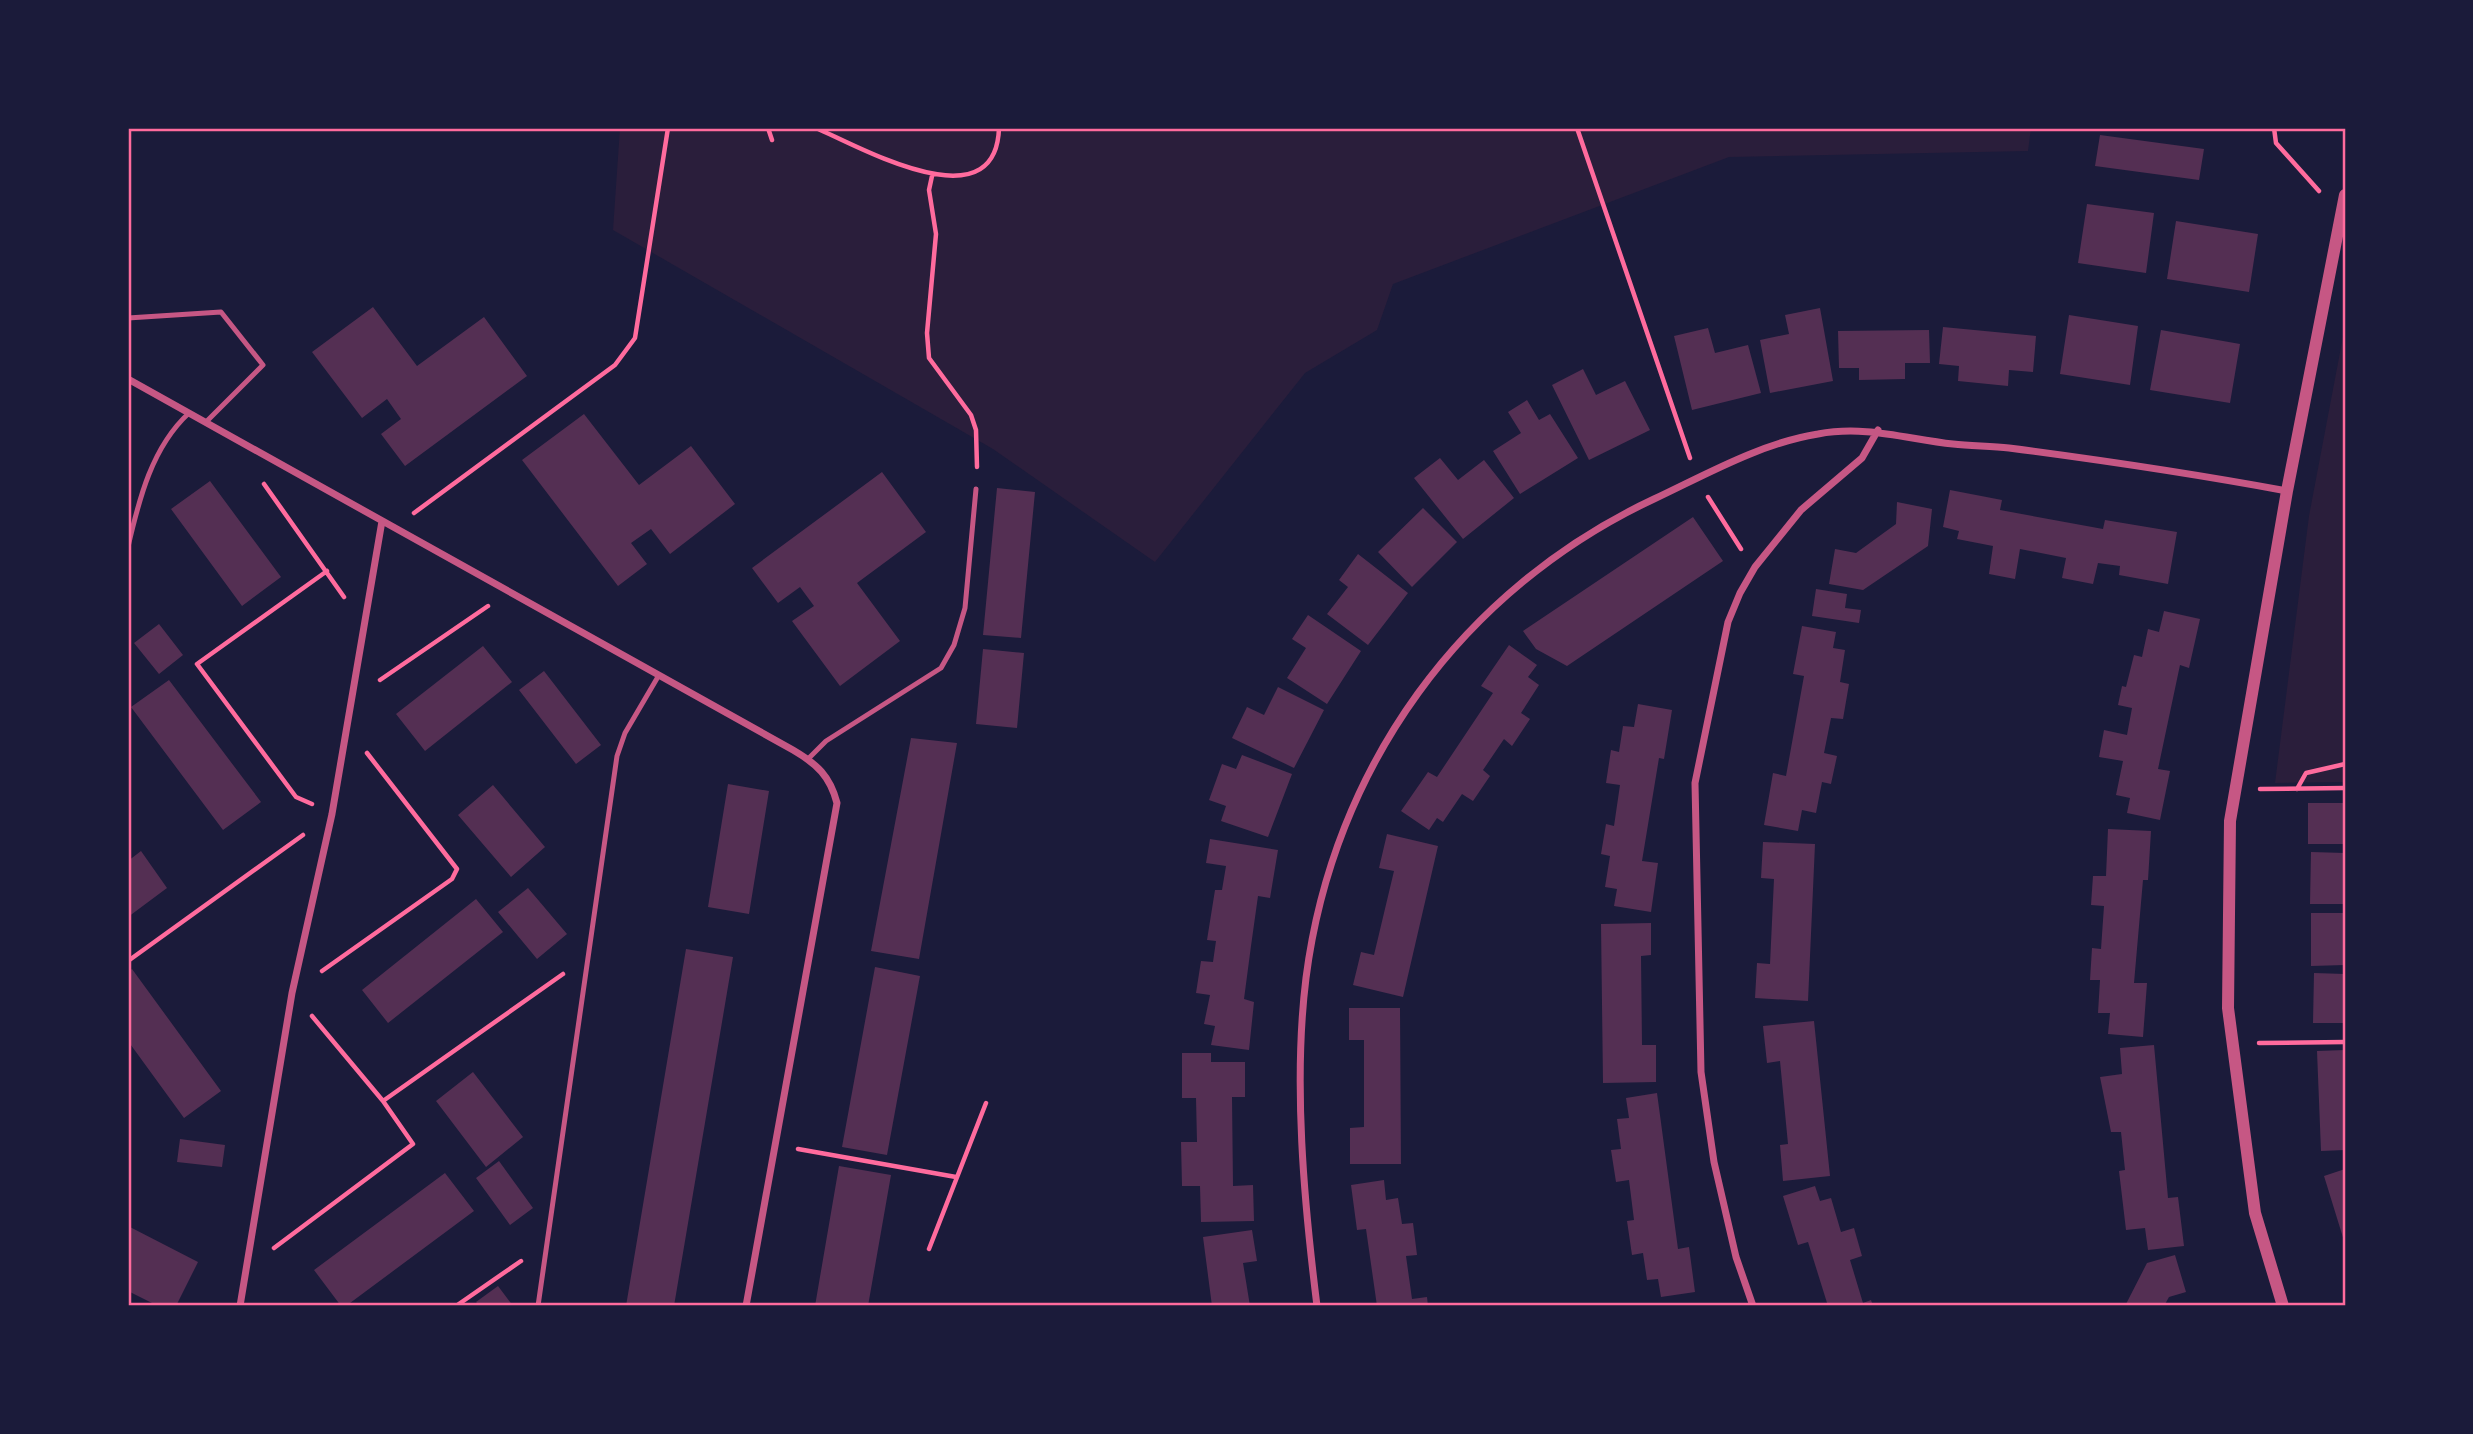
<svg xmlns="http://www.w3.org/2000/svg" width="2473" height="1434" viewBox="0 0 2473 1434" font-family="Quicksand,sans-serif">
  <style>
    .green { fill: #2a1e3b }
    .building { fill: #542f53 }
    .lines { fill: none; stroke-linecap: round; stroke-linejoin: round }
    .path { stroke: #ff6b9d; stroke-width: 4.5 }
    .service { stroke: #c65784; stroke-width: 5 }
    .minor { stroke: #c65784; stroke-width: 7 }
    .tertiary { stroke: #c65784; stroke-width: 12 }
    .neatline { fill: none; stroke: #ff6b9d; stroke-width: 2.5 }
  </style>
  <rect width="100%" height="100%" fill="#1b1b3a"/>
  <path class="green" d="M620,128H2031L2028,151L1729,157L1393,284L1377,330L1305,373L1155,562L993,449L613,230Z
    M2345,326V782L2275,783L2309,516Z"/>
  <path class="building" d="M2100,135L2204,149L2199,180L2095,166Z
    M2087,204L2154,213L2146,273L2078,263Z
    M2176,221L2258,234L2249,292L2167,279Z
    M373,307L417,366L484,317L527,376L405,466L381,434L401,419L387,399L362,418L312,352Z
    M1820,308L1833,381L1770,393L1760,340L1789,334L1785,315Z
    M2069,315L2138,326L2130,385L2060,374Z
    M1943,327L2036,336L2033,372L2009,370L2008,386L1958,381L1959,366L1939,364Z
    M1708,328L1715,353L1748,345L1761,393L1692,410L1674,336Z
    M1929,330L1930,363H1905V379L1859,380V368H1839L1838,331Z
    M2161,330L2240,344L2230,403L2150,390Z
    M1583,369L1596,395L1625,381L1650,430L1589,460L1552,385Z
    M1527,400L1539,420L1550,414L1578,458L1520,494L1493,451L1521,433L1508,412Z
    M584,414L639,485L691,446L735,504L670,554L651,529L631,543L647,564L618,586L522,460Z
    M1440,458L1458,480L1484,460L1514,498L1463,539L1414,478Z
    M882,472L926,532L857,583L900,641L840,686L792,621L814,606L800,587L778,603L752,568Z
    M210,481L281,577L242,606L171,509Z
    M997,488L1035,492L1021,638L983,635Z
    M1950,490L2002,500L2000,510L2103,529L2105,520L2177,532L2168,584L2119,575L2120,566L2098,563L2093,584L2062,578L2066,558L2020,549L2015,579L1989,574L1993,546L1957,539L1959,531L1943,527Z
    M1897,502L1932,509L1928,546L1863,590L1829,584L1835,549L1856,553L1896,524Z
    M1423,508L1457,542L1412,587L1378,552Z
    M1693,517L1723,561L1567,666L1536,649L1523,631Z
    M1358,554L1408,593L1368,645L1327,614L1348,587L1339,580Z
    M1816,589L1847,594L1845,608L1861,610L1859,623L1812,616Z
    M2164,611L2200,619L2189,668L2180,665L2158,769L2170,771L2160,820L2127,813L2130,798L2116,795L2123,761L2099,757L2104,730L2127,735L2132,708L2118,705L2122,686L2126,687L2134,655L2142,657L2148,629L2159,632Z
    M1308,615L1361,651L1327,704L1287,678L1306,648L1292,639Z
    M159,624L183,655L159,674L134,643Z
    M1802,626L1836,632L1833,648L1845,650L1840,682L1849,684L1843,719L1831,718L1824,753L1837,756L1831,784L1822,782L1816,813L1802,810L1798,831L1764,825L1773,773L1786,776L1804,676L1793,674Z
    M1509,645L1537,665L1528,677L1539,685L1521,713L1530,719L1512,746L1504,739L1483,770L1490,776L1473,801L1462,794L1443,822L1437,818L1429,830L1401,811L1428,772L1437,777L1493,693L1481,686Z
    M483,646L512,682L425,751L396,714Z
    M983,649L1024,653L1017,728L976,724Z
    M544,671L601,745L576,764L519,690Z
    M169,680L261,802L223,830L131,707Z
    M1278,687L1324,710L1294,768L1232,738L1247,707L1264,715Z
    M1638,704L1672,710L1664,759L1659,758L1642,861L1658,863L1651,912L1614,906L1617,889L1605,887L1610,856L1601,854L1606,824L1614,826L1620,785L1606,783L1611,750L1619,752L1623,726L1634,727Z
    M911,738L957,743L919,959L871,951Z
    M1242,755L1292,774L1268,837L1221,821L1226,806L1209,800L1222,764L1236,769Z
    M728,784L769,791L749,914L708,907Z
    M493,785L545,847L511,877L458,815Z
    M2308,803H2345V844H2308Z
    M2108,829L2151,831L2148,880H2143L2134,983H2147L2143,1037L2108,1034L2110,1013H2098L2100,980H2090L2092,948L2101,949L2104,906L2091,905L2093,876H2106Z
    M1387,834L1438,846L1403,997L1353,985L1361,952L1374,955L1394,871L1379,868Z
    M1210,839L1278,850L1270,898L1258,896L1251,946L1244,999L1254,1002L1249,1050L1211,1045L1215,1026L1204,1024L1210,995L1196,993L1201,961L1213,962L1216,941L1207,940L1215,890H1222L1226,866L1206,863Z
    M1763,842L1815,844L1808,1001L1755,998L1757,963L1770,964L1774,879L1761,878Z
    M141,851L167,888L128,917V861Z
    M2311,852L2345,853V904H2310Z
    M528,888L567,934L537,959L498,912Z
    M476,899L503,932L388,1023L362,990Z
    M2311,913H2345V965L2311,966Z
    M1651,923V955L1641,956L1642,1045H1656V1082L1603,1083L1601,924Z
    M686,949L733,957L696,1176L674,1306H626Z
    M875,967L920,976L887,1155L842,1147Z
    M132,969L221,1091L184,1118L128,1041V972Z
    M2314,973L2345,974V1023H2313Z
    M1349,1008H1400L1401,1164H1350V1128L1364,1127V1040H1349Z
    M1814,1021L1830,1176L1783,1181L1780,1145L1788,1144L1780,1061L1767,1063L1763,1026Z
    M2154,1045L2168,1198L2178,1197L2184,1246L2148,1250L2145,1228L2126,1230L2119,1171L2125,1170L2121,1132H2111L2100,1077L2122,1074L2120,1048Z
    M2345,1050V1150L2321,1151L2317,1051Z
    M1182,1053H1211V1062H1245V1097H1232L1233,1186L1253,1185L1254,1221L1201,1222L1200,1186H1182L1181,1142H1197L1196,1098H1182Z
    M473,1072L523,1137L486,1167L436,1101Z
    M1657,1093L1678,1249L1689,1247L1695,1292L1661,1297L1658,1279L1647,1280L1643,1253L1632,1255L1627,1221L1634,1220L1629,1180L1616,1182L1611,1150L1621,1149L1617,1119L1629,1118L1626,1098Z
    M180,1139L225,1145L222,1167L177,1162Z
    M499,1161L533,1208L510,1225L476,1178Z
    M839,1166L891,1175L868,1306H815Z
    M2345,1169V1244L2324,1176Z
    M445,1173L474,1211L346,1306H341L314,1270Z
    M1384,1180L1386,1200L1398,1198L1402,1224L1413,1223L1417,1255L1406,1256L1412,1299L1427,1297L1428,1306H1377L1366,1229L1357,1230L1351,1185Z
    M1815,1186L1820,1201L1831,1198L1841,1232L1854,1228L1862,1256L1850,1260L1863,1303L1871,1300L1873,1306H1828L1808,1242L1798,1245L1783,1196Z
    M128,1226L198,1262L176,1306H158L128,1291Z
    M1252,1230L1257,1261L1243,1263L1250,1306H1212L1203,1237Z
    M2175,1255L2186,1292L2169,1297L2164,1306H2125L2147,1263Z
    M498,1286L513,1306H480L476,1302Z"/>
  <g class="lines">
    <path class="path" d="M768,128L772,140
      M816,128C860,147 996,225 999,128
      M1577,128L1690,458
      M2274,128L2276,143L2319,191
      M932,176L929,190L936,234L927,333L929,358L971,415L976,430L977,467
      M264,484L344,597
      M1708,497L1741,549
      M414,513L615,365L635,338L668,128
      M380,680L488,606
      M2260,789L2345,788
      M2297,789L2306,773L2345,764
      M312,804L296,797L197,664L327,571
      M128,961L303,835
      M322,971L452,879L457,869L367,753
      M2259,1043L2345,1042
      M383,1101L563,974
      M798,1149L956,1177
      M274,1248L413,1144L383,1101L312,1016
      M929,1249L986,1103
      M456,1306L521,1261"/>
    <path class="service" d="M128,318L221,312L263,365L206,422
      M128,547C139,499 152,447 189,413
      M808,759L826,741L941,668L954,645L965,608L976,489
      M538,1306L617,756L625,733L659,675"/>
    <path class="minor" d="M128,379L793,750C817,764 830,776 837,803L746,1306
      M240,1306L292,993L332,814L382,521
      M1317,1306C1304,1202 1293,1082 1306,978C1333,767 1462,589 1654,499C1705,475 1761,443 1818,434C1865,425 1907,439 1953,444C1971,446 1990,446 2009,448C2101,460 2195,474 2287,491
      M1753,1306L1736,1257L1714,1162L1701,1072L1695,783L1728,622L1740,593L1755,567L1801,510L1862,458L1878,430"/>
    <path class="tertiary" d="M2283,1306L2255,1213L2228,1008L2230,821L2287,491L2345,195"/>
  </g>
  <rect width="2473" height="1434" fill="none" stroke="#1b1b3a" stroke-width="259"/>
  <rect x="130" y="130" width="2214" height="1174" class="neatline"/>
</svg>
